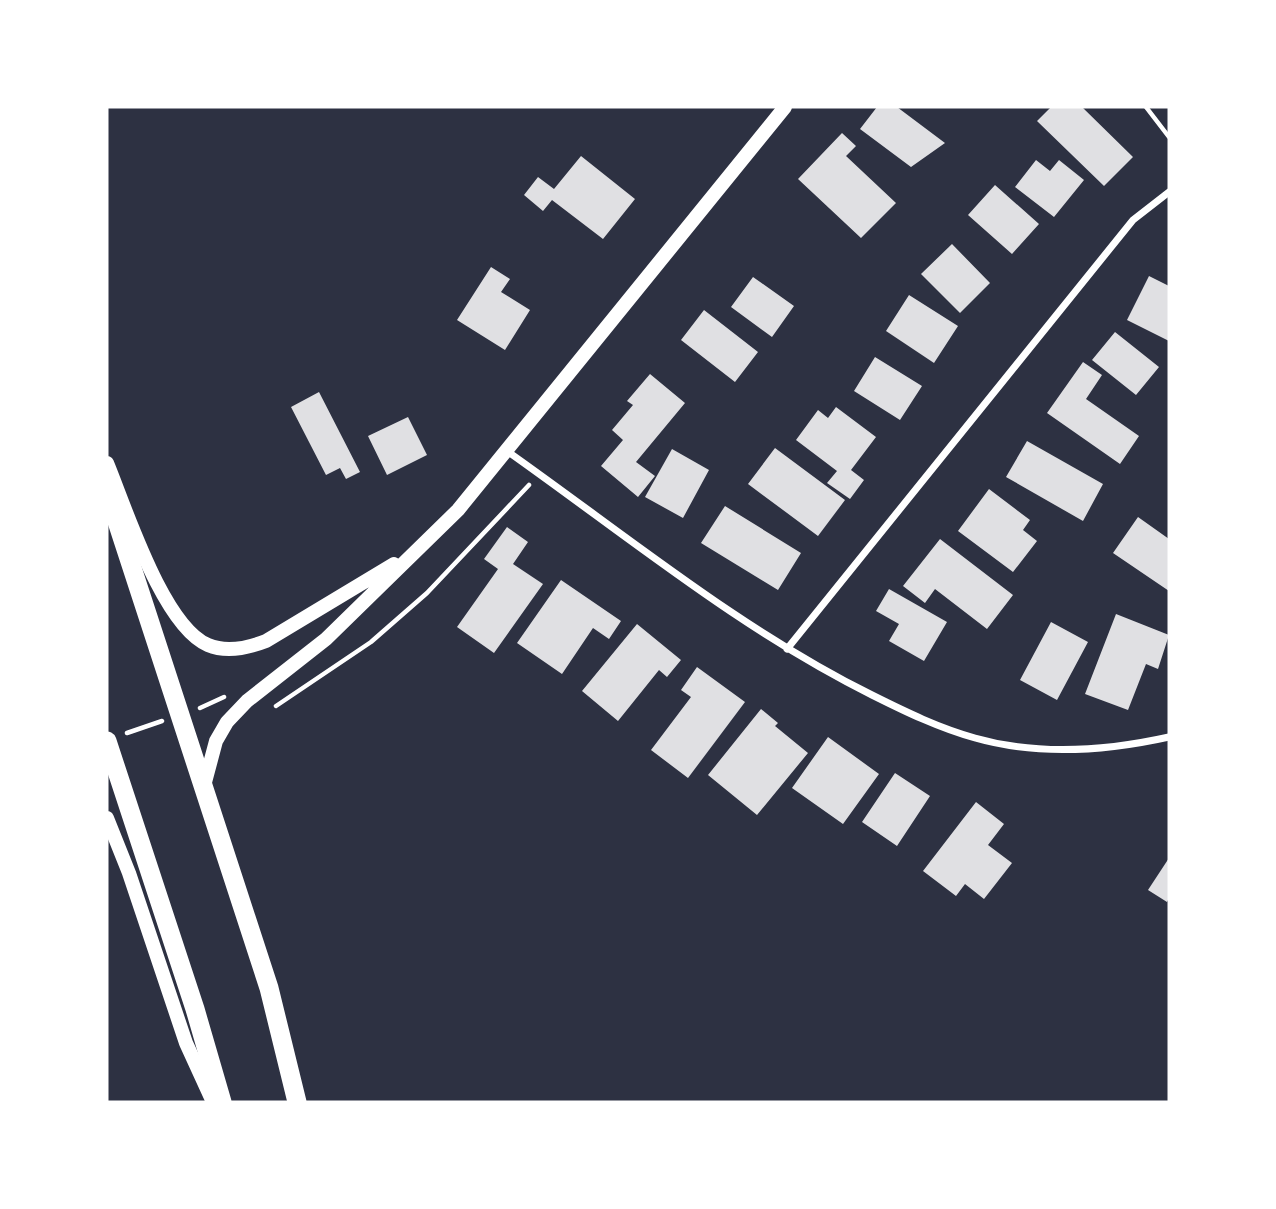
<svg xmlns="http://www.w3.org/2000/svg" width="1276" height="1209" viewBox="0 0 1276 1209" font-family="'Sofia Sans Condensed',sans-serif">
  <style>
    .building { fill: #e0e0e3 }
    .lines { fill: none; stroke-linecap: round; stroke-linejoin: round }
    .path { stroke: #fff; stroke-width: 4.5 }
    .minor { stroke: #fff; stroke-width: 7 }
    .secondary { stroke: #fff; stroke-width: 14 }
    .trunk { stroke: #fff; stroke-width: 19 }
  </style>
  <rect width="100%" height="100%" fill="#2d3142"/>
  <path class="building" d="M877,107H897L945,143L911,167L860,129Z
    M1051,107H1082L1133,157L1104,186L1037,121Z
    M842,133L856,146L846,156L896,203L861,238L798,179Z
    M581,156L635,199L603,239L552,200L543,211L524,195L538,177L554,189Z
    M1036,160L1050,171L1059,160L1084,180L1054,217L1015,187Z
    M995,185L1039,224L1012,254L968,215Z
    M952,244L990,283L960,313L921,274Z
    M491,267L510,279L501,292L530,310L505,350L457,320Z
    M1149,276L1169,286V341L1127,320Z
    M753,277L794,306L772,337L731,307Z
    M909,295L958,326L934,363L886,331Z
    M704,310L758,352L735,382L681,340Z
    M1115,332L1159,367L1136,395L1092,360Z
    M875,357L922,386L900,420L854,391Z
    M1083,362L1102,375L1086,399L1139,436L1120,464L1047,413Z
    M650,374L685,403L636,462L655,476L638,497L601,466L623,440L612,430L633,405L627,401Z
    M319,392L360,472L346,479L340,468L326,475L291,407Z
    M836,407L876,437L851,470L864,480L850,499L827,483L837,471L796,440L818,410L828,418Z
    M408,417L427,455L387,475L368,436Z
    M1027,441L1103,484L1083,521L1006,477Z
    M775,448L845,500L818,536L748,484Z
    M672,449L709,470L683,518L645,497Z
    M989,489L1030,520L1023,530L1037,541L1013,572L958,531Z
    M725,506L801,553L778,590L701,543Z
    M1138,517L1169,539V591L1113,553Z
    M507,527L528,542L513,564L543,584L494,653L457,627L498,569L484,559Z
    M940,539L1013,595L987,629L935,589L925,603L903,586Z
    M561,580L621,621L609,639L593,628L562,674L517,643Z
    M889,589L947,622L924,661L889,641L899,624L876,611Z
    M1116,614L1169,635L1158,669L1146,664L1128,710L1085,694Z
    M1051,622L1088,642L1057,700L1020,680Z
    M637,624L681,660L667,677L659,670L618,721L582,691Z
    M697,667L745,702L688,778L651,750L691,697L681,690Z
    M761,709L778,723L775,726L808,753L757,815L708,775Z
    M828,737L879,774L843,824L792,788Z
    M895,773L930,796L897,846L862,822Z
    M976,802L1004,824L988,845L1012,863L984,899L965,884L956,896L923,871Z
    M1169,858V898L1167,902L1148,890Z"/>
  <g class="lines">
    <path class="path" d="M1146,107L1169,137
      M276,706L371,642L427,593L529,485
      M200,708L224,697
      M127,733L162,721"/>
    <path class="minor" d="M507,451C626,535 741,630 872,695C906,712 939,728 975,738C1038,756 1106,751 1169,737
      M787,649L1133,220L1169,192"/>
    <path class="secondary" d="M107,463C126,509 163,626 208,645C227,653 248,648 266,641L394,564
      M204,786L216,741L227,722L247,701L326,639L458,510L785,107
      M107,818L129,873L186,1043L213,1102"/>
    <path class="trunk" d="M107,491L269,988L297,1102
      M107,741L195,1009L222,1102"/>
  </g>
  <rect width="1276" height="1209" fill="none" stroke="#ffffff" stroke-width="217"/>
</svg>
